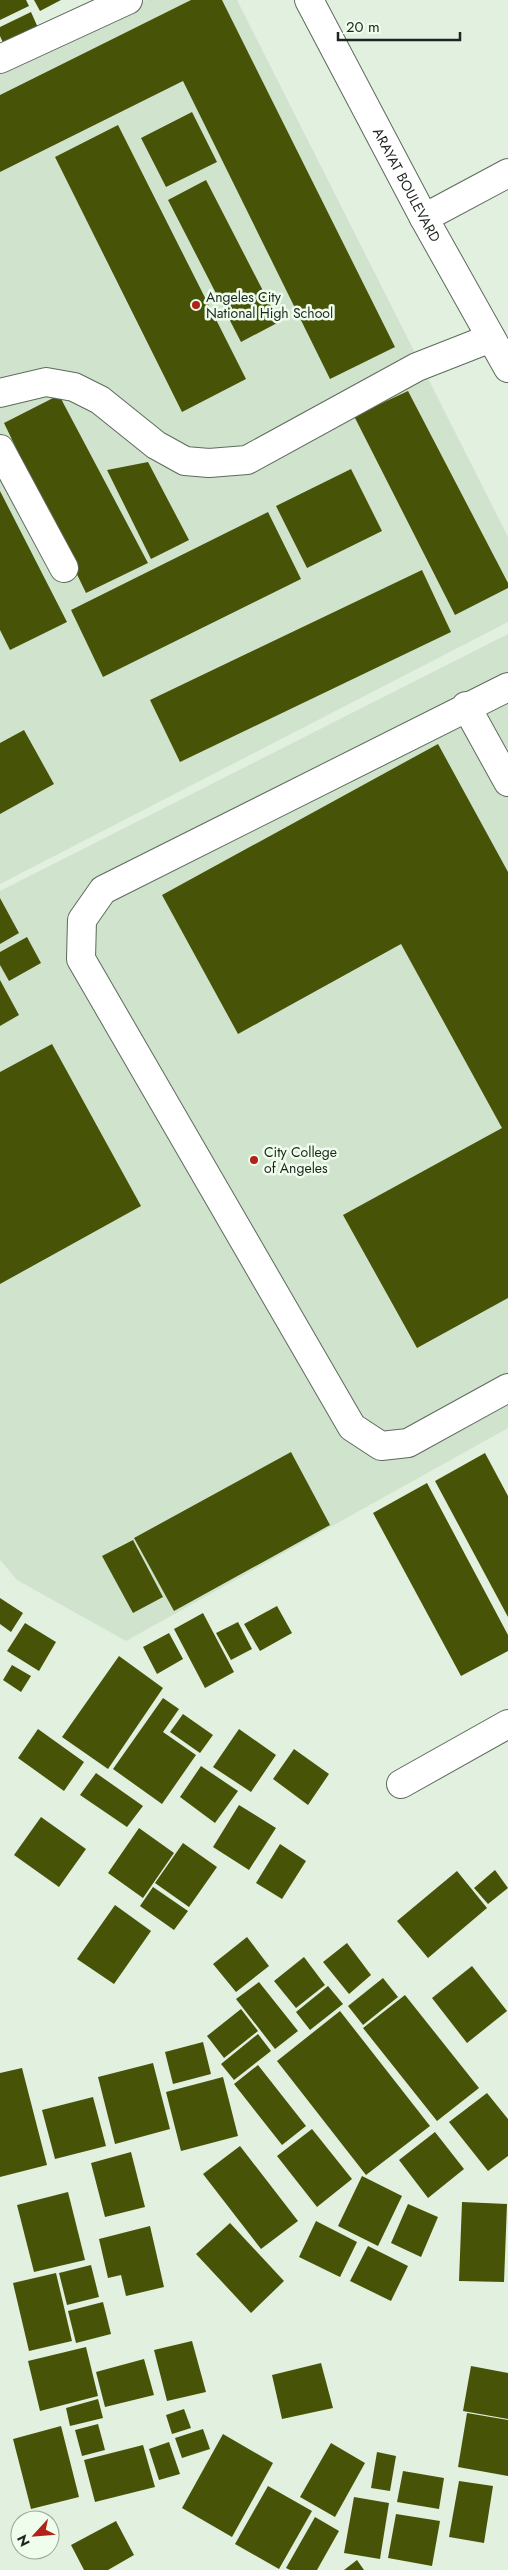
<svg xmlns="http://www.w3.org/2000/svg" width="508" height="2570" viewBox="0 0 508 2570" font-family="Jost,sans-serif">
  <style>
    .built { fill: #d0e4cd }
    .building { fill: #475407 }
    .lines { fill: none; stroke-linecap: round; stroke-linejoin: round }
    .minor-casing { stroke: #5d6a5c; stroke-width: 30 }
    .major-casing { stroke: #5d6a5c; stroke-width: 30 }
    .minor { stroke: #fff; stroke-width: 28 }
    .major { stroke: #fff; stroke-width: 28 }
    .poi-dot { fill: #b12219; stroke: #eefdec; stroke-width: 2 }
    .labels { text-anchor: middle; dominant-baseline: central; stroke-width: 5; stroke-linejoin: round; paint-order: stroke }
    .street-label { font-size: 14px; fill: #1e241e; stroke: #eefdec }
    .poi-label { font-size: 14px; fill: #1e241e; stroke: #eefdec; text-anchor: start }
  </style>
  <rect width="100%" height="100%" fill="#e1f0df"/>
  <path class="built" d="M146,0H237L508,537V622L0,884V74Z
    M508,634V1428L126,1641L17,1580L0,1560V891Z"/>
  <path class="building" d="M0,0H26L29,6L0,20Z
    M34,0H61L40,11Z
    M191,0H222L395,347L330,379L183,81L0,172V95Z
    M31,12L39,30L5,47L0,36V27Z
    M192,112L217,162L166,187L141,138Z
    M118,125L246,379L182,412L55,157Z
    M206,180L279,322L241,342L168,200Z
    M408,391L508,583V588L455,615L354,416Z
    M59,395L148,563L86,593L4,423Z
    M148,462L189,540L151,559L107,470Z
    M351,469L382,531L307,568L276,506Z
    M0,491L67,622L10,650L0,630Z
    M268,512L301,579L103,677L71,610Z
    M422,570L451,632L180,762L150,700Z
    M24,730L54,784L0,814V743Z
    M438,744L508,872V1298L417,1348L343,1215L502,1128L401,944L238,1034L162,895Z
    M0,898L19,933L0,944Z
    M27,937L41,963L9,981L0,965V952Z
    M0,980L19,1015L0,1026Z
    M52,1044L141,1206L0,1284V1072Z
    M291,1452L330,1525L174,1611L134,1538Z
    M485,1453L508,1496V1617L435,1481Z
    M427,1483L508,1635V1651L461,1676L373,1513Z
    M133,1540L163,1597L133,1613L102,1556Z
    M0,1598L23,1613L11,1632L0,1624Z
    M277,1606L292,1633L260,1651L244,1624Z
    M203,1613L234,1672L205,1688L174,1629Z
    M238,1622L252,1649L231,1660L216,1633Z
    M25,1623L56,1642L39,1671L7,1651Z
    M169,1633L183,1659L157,1674L143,1647Z
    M119,1656L163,1688L108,1769L62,1737Z
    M12,1665L31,1676L21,1692L3,1680Z
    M163,1698L179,1709L163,1732L196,1755L162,1804L113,1769Z
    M183,1714L213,1735L200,1753L170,1732Z
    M38,1729L84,1762L64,1791L18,1758Z
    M239,1729L276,1755L251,1792L213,1767Z
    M294,1749L329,1774L308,1805L273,1779Z
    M201,1766L238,1791L215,1823L180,1797Z
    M96,1773L143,1806L127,1827L80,1795Z
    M239,1805L276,1828L249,1870L213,1847Z
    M41,1817L86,1849L59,1887L14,1855Z
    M139,1828L174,1853L143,1898L108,1873Z
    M183,1843L217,1867L189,1907L155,1883Z
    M280,1844L306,1861L282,1899L256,1883Z
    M495,1870L508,1888L488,1904L474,1888Z
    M457,1871L487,1908L428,1958L397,1921Z
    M153,1887L188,1911L174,1930L140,1906Z
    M115,1905L151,1931L114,1984L77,1959Z
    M247,1937L269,1966L236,1992L213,1964Z
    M347,1943L371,1975L349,1994L323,1962Z
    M304,1957L325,1985L296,2008L274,1981Z
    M472,1966L507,2011L467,2043L432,1998Z
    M383,1978L398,1997L363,2025L348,2006Z
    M259,1982L298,2031L275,2049L236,1999Z
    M328,1986L343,2004L310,2030L296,2012Z
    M405,1995L479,2088L437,2121L363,2028Z
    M241,2009L258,2031L224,2058L207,2036Z
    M340,2011L430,2126L366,2175L277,2061Z
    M258,2034L271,2051L234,2080L221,2064Z
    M203,2042L211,2074L173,2084L165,2052Z
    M153,2063L170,2129L115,2144L98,2077Z
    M258,2065L306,2126L282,2145L234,2084Z
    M22,2068L47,2165L0,2177V2073Z
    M223,2077L238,2136L181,2151L166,2092Z
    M487,2093L508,2119V2156L488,2171L449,2122Z
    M93,2097L106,2146L55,2159L42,2110Z
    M312,2129L352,2179L317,2207L277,2156Z
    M435,2132L464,2169L428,2198L399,2160Z
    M240,2146L298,2221L261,2249L203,2174Z
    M131,2152L145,2207L105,2217L91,2163Z
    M362,2176L402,2196L378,2246L338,2226Z
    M68,2192L85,2260L34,2272L17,2205Z
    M462,2202L507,2204L504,2282L459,2281Z
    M408,2204L438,2217L421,2257L391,2243Z
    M316,2221L357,2242L340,2277L299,2257Z
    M230,2223L284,2281L251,2313L196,2254Z
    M150,2226L164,2287L126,2296L121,2275L108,2278L99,2239Z
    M368,2246L408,2266L391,2301L350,2281Z
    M91,2265L99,2297L67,2305L59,2273Z
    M56,2273L72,2341L29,2351L13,2283Z
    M103,2302L111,2334L76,2343L68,2311Z
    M192,2341L206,2392L167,2401L154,2350Z
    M86,2347L98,2396L40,2411L28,2361Z
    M144,2359L154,2395L105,2407L96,2372Z
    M321,2363L333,2408L282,2419L272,2375Z
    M471,2366L508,2373V2419L463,2411Z
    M98,2399L103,2418L70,2426L66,2408Z
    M184,2409L191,2428L172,2434L166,2415Z
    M467,2413L508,2420V2476L458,2467Z
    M98,2424L105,2450L82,2456L75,2430Z
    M61,2426L79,2497L31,2509L13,2439Z
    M203,2429L210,2449L182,2458L175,2438Z
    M223,2434L273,2463L232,2537L182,2508Z
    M169,2442L180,2474L159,2480L149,2449Z
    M331,2443L365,2463L335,2517L300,2497Z
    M143,2445L155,2487L95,2502L84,2460Z
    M377,2452L396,2456L390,2491L371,2488Z
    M403,2471L444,2478L439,2509L397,2502Z
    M459,2481L493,2486L484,2543L449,2537Z
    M268,2486L312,2511L279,2569L235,2544Z
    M354,2497L389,2503L380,2559L344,2553Z
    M396,2514L440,2521L432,2566L388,2558Z
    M315,2517L339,2531L317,2570H290L286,2568Z
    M116,2521L134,2555L108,2570H84L71,2545Z
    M357,2560L364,2570H344Z"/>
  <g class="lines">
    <g class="minor-casing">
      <path id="minor" d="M0,59L128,0
        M424,218L508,173
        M0,393L46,382L74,387L100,400L156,445L185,461L209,463L247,460L417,367L491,338
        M0,449L64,568
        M508,687L103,890L82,920L81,959L352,1427L381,1446L408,1443L508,1388
        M466,706L508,782
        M401,1784L508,1724"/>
    </g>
    <g class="major-casing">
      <g id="major">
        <path id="s1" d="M309,0L424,218L508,368"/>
      </g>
    </g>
    <use href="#minor" class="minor"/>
    <use href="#major" class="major"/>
  </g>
  <g class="poi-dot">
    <circle cx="196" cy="305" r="5"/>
    <circle cx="254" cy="1160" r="5"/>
  </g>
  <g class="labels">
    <g class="street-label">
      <text stroke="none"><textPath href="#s1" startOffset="209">ARAYAT BOULEVARD</textPath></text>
    </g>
    <g class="poi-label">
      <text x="206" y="297">Angeles City<tspan x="206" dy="16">National High School</tspan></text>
      <text x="264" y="1152">City College<tspan x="264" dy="16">of Angeles</tspan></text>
    </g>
  </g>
  <g transform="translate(35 2535) rotate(244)"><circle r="24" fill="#eefdec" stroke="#9ba69a"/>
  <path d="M0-4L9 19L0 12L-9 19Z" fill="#b12219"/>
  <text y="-8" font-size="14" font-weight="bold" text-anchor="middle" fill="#1e241e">N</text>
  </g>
  <path d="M338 32v8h122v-8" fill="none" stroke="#1e241e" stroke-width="2.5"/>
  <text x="346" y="32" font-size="15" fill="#1e241e" stroke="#eefdec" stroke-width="4" paint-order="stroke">20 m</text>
</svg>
